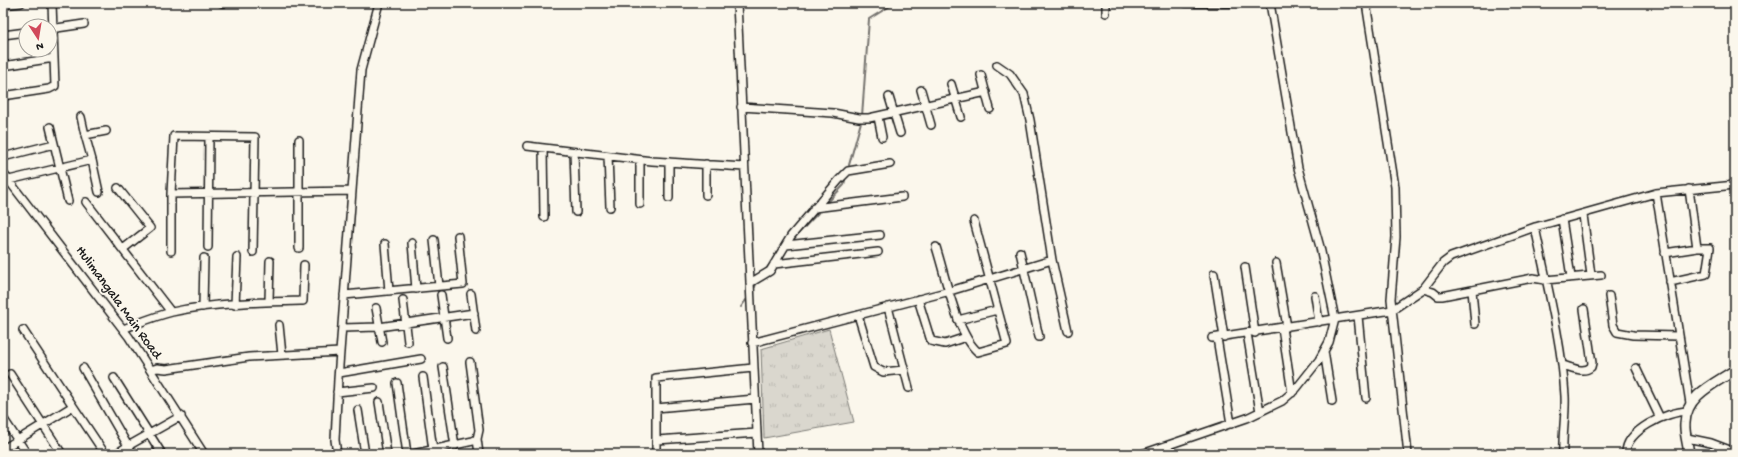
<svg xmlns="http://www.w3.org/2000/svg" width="1738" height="457" viewBox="0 0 1738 457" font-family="'Gochi Hand',sans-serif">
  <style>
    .grass { fill: url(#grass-tufts); stroke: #7b7a75 }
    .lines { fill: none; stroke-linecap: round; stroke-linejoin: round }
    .stream { stroke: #74726e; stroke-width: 2 }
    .minor-casing { stroke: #1c1c1c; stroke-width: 10 }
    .major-casing { stroke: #1c1c1c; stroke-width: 12 }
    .minor { stroke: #fbf7ec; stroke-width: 7 }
    .major { stroke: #fbf7ec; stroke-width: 9 }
    .labels { text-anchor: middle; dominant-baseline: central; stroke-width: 4; stroke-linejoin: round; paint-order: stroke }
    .street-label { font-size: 14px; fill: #1c1c1c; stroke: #fbf7ec }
  </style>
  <defs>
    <pattern id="grass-tufts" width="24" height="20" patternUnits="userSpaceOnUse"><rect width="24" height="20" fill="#dad7ce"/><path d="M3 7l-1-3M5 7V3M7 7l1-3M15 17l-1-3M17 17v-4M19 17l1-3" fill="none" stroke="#bab8b0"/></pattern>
  </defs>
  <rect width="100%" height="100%" fill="#fbf7ec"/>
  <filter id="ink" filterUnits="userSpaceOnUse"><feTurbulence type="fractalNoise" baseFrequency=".025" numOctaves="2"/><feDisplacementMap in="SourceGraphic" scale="8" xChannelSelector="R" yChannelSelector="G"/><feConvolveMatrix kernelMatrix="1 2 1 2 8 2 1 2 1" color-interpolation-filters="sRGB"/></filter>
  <g filter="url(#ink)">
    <path class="grass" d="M829,329L854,422L764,438L761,349Z"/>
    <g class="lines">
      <path class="stream" d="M862,116L869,19L895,3
        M849,165L861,122
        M828,202L844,185L845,180
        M793,239L818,213
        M766,269L773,260
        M755,287L756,284
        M741,307L746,300"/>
      <g class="minor-casing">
        <path id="minor" d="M222,3H225
          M737,3L758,454
          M1106,3V13
          M1186,3H1269
          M1366,3L1395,187L1396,237L1391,299L1408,454
          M3,5L21,3
          M50,29L84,24
          M3,35L26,32
          M997,65L1010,74L1024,94L1030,120L1052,260L1068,331
          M3,66L54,58
          M981,75L990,109
          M951,84L961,117
          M921,90L931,125
          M3,96L49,89L55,86L52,3
          M889,97L900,133
          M741,107L833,113L859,118H869L986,92
          M81,117L85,135
          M878,117L882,137
          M50,127L68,201
          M299,140V248
          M527,146L652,161L744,167
          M543,148L544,217
          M574,152L576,212
          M608,156L610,207
          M3,157L54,144
          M92,160L85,135L106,131
          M669,162V198
          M706,164V195
          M3,173L129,337L204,454
          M9,180L92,160L99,192
          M118,188L150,228L123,249
          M1689,189L1697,248
          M1656,193L1690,403
          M171,194L352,191
          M86,202L171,312
          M640,204V160
          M814,208L902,197
          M1583,215L1591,275
          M1562,219L1571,277
          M1535,227C1546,281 1562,342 1565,396C1566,415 1562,435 1563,454
          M434,240L439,286
          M412,243L416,289
          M385,244L389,291
          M786,245L880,235
          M208,247L209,137
          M936,247C945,275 957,335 978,352L1007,344L974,221
          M171,251V194L174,136L255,137L253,252
          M1020,252L1039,337
          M1665,253L1697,248H1710L1706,274L1670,282
          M1276,263L1287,327
          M774,264L878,252
          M1245,267L1255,333
          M1214,274L1224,337
          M750,283L770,271L791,236L839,180L848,171L890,164
          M1423,289L1433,292L1438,296H1442L1533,278L1545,280L1601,275
          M1472,290L1475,324
          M471,294L476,331
          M344,295L463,284L458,236
          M441,295L447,338
          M1315,296L1319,322
          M1609,296L1613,325L1617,332L1633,335L1678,336
          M918,299L931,341L945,344L966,337
          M403,300L408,342
          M269,301L270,261
          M235,305L237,257
          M203,307L204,258
          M888,307L909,388
          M376,308L382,342
          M858,315L874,367L883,372L904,370
          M1358,316L1366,398
          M958,320L997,310
          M279,325L282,355
          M342,328L379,327L474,313
          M1282,328L1292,393
          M123,329C139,323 155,316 172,312C213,303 261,302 303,301L304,265
          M23,330L73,406
          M1247,333L1260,412
          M1212,338L1392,310L1423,289L1443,263L1451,257L1535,227L1656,193L1735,185
          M1217,338L1231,424
          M752,343L950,291L1052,260
          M1324,351L1332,401
          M1562,365C1571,367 1583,374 1591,367L1592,363L1584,309
          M443,367L455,446
          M83,368L128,446L181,416
          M1636,368L1660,418
          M151,370L157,368L166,369L249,357L340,352
          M339,373L421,359
          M10,374L62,454
          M423,377L433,450
          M114,378L162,454
          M397,383L407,454
          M337,392L374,388
          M379,402L387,454
          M656,408L755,399
          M358,410L365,454
          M3,418L27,454
          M1687,438L1711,443L1735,452
          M477,439L479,454
          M657,440L757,433
          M3,449L73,406L105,454
          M116,454L128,446L133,454
          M337,454L335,440L338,379L361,70L379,3
          M413,454L473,441L477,439L479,430L470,362
          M656,454V378L753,368
          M1142,454L1247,418L1282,401L1296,389L1319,360L1329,342L1335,319L1320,247L1298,168L1270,3
          M1626,454C1625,430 1667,412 1687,411"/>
      </g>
      <g class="major-casing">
        <path id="major" d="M1689,454C1688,444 1684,433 1685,423C1686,395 1714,384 1735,370"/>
      </g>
      <use href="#minor" class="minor"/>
      <use href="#major" class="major"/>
    </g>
  </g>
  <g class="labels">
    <g class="street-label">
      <text transform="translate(118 303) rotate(54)">Hulimangala Main Road</text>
    </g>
  </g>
  <rect width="1738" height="457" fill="none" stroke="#fbf7ec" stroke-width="16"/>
  <rect x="8" y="8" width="1722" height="441" fill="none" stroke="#1c1c1c" stroke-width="1.5" filter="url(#ink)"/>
  <g transform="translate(38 38) rotate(168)"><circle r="19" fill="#fbf7ec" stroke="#a29f99"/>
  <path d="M0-3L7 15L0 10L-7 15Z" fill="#d1495b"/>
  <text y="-6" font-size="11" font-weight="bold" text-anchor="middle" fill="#1c1c1c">N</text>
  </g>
</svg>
